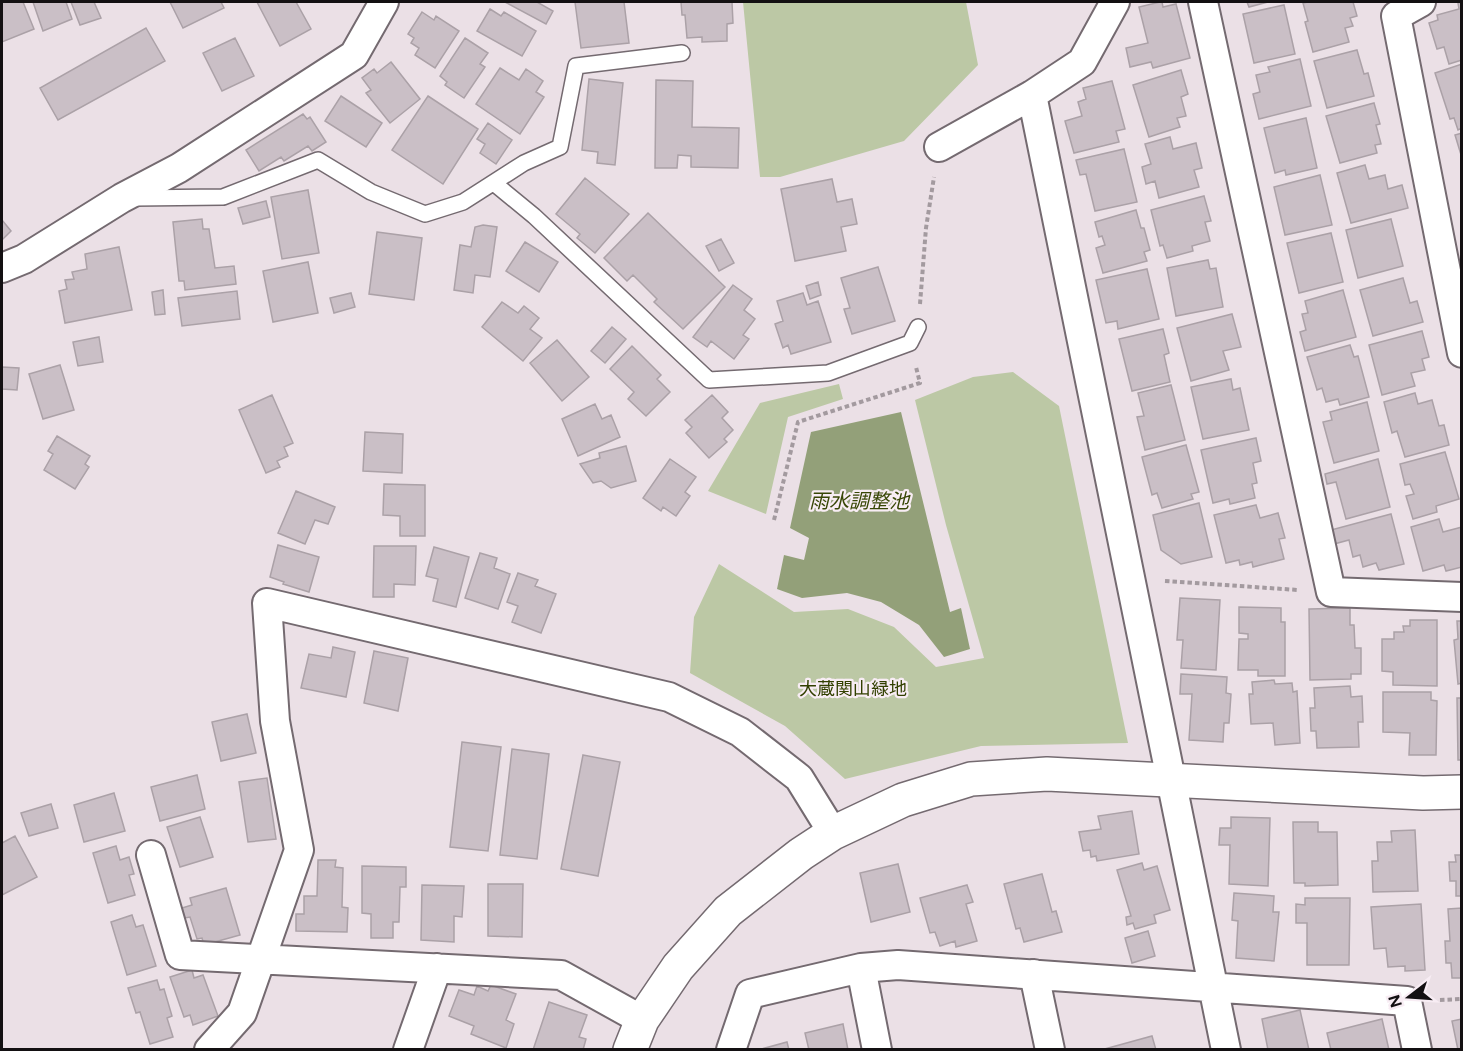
<svg xmlns="http://www.w3.org/2000/svg" width="1463" height="1051" viewBox="0 0 1463 1051" font-family="Figtree,'Noto Sans JP',sans-serif">
  <style>
    .green { fill: #bcc8a5 }
    .water { fill: #93a079 }
    .building { fill: #cabfc6; stroke: #aba1a7; stroke-width: 1.5 }
    .lines { fill: none; stroke-linecap: round; stroke-linejoin: round }
    .service-casing { stroke: #746a70; stroke-width: 18 }
    .minor-casing { stroke: #746a70; stroke-width: 32 }
    .tertiary-casing { stroke: #746a70; stroke-width: 36 }
    .path { stroke: #a39a9f; stroke-width: 4; stroke-dasharray: 4.5 3; stroke-linecap: butt }
    .service { stroke: #fff; stroke-width: 15 }
    .minor { stroke: #fff; stroke-width: 28 }
    .tertiary { stroke: #fff; stroke-width: 33 }
    .labels { text-anchor: middle; dominant-baseline: central; stroke-width: 4.5; stroke-linejoin: round; paint-order: stroke }
    .park-label { font-size: 18px; fill: #324000; stroke: #f8edf4 }
    .water-label { font-size: 20px; font-style: italic; fill: #384706; stroke: #f8edf4 }
  </style>
  <rect width="100%" height="100%" fill="#ebe0e6"/>
  <path class="green" d="M743,2H966L978,65L904,141L780,177H760Z
    M1013,372L1059,406L1128,743L981,746L845,779L785,726L690,673L694,617L719,564L794,612L848,609L894,627L936,667L984,658L946,525L915,400L973,377Z
    M839,384L843,399L788,417L766,514L708,491L760,403Z"/>
  <path class="water" d="M901,412L950,612L961,608L970,649L944,657L919,625L881,602L847,593L802,598L777,589L784,555L804,560L809,538L790,528L811,432Z"/>
  <path class="building" d="M2,2H23L34,29L2,42Z
    M33,2H66L72,19L43,31Z
    M71,2H94L101,18L80,25Z
    M170,2H221L224,8L183,28Z
    M257,2H296L311,29L280,46Z
    M505,2H537L553,11L546,24Z
    M575,2H624L629,43L581,48Z
    M681,2H732L733,23L727,24V41L702,42V37L687,38L685,15H682Z
    M1160,2H1162L1163,7L1176,4L1190,58L1153,68L1151,62L1130,67L1126,48L1148,43L1139,7Z
    M1247,2H1268L1249,7Z
    M1308,2H1353L1357,16L1350,18L1353,26L1345,28L1349,42L1313,52L1305,22L1308,21L1303,3Z
    M1462,2V60L1449,64L1444,47L1437,49L1429,23L1438,20L1437,15L1459,9L1458,3Z
    M1284,5L1295,54L1254,63L1243,14Z
    M490,9L501,16L504,12L536,31L522,56L477,31Z
    M422,12L434,20L436,16L459,31L435,68L415,55L419,48L411,43L414,38L408,34Z
    M146,28L165,61L58,120L40,88Z
    M235,38L254,76L222,91L203,53Z
    M465,38L488,53L480,64L485,67L464,98L445,85L447,82L440,76Z
    M1357,50L1364,74L1368,73L1374,96L1327,108L1314,61Z
    M1300,59L1311,106L1259,119L1253,94L1260,92L1256,75L1270,72L1268,67Z
    M391,62L420,99L390,123L366,93L371,90L362,78L374,69L377,73Z
    M1462,64V128L1458,130L1454,118L1450,119L1435,73Z
    M500,68L519,80L526,69L543,81L536,92L544,97L520,134L476,104Z
    M1181,70L1188,94L1181,97L1186,116L1177,118L1180,127L1149,137L1133,85Z
    M589,79L623,83L615,165L597,163L598,152L582,150Z
    M656,80L693,81L692,127L739,128L738,168L691,167V156L678,155L677,168H655Z
    M1112,81L1125,129L1116,131L1119,142L1074,153L1065,121L1082,116L1078,102L1086,99L1083,88Z
    M341,96L382,123L366,147L325,121Z
    M428,96L478,129L443,184L392,150Z
    M1374,103L1380,124L1376,125L1381,144L1375,145L1377,153L1340,163L1326,116Z
    M303,114L307,119L310,117L326,142L312,151L308,146L284,161L281,157L259,171L246,150Z
    M1306,118L1317,168L1286,175L1285,170L1275,173L1264,128Z
    M488,123L512,140L496,164L480,153L485,144L477,139Z
    M1462,133V158L1455,135Z
    M1170,137L1173,149L1196,143L1202,168L1194,170L1199,187L1159,198L1155,181L1146,184L1142,167L1151,164L1145,144Z
    M1124,149L1137,202L1095,211L1086,174L1080,175L1076,160Z
    M1365,165L1369,179L1385,175L1388,189L1402,185L1408,208L1351,223L1337,173Z
    M1320,175L1332,225L1285,235L1274,187Z
    M585,178L629,214L595,253L577,238L580,234L556,214Z
    M832,179L837,202L852,199L857,224L841,227L846,251L795,261L781,189Z
    M308,190L319,253L282,259L271,197Z
    M1204,196L1211,221L1205,222L1210,241L1192,246L1193,251L1167,258L1163,245L1160,246L1151,210Z
    M266,201L270,217L243,224L238,208Z
    M1136,210L1141,228H1144L1150,250L1144,252L1147,261L1103,273L1096,248L1105,245L1102,236L1099,237L1095,222Z
    M648,213L725,287L683,329L654,302L657,299L633,275L627,281L604,258Z
    M202,219L203,229H209L215,268L234,266L236,284L185,290L184,281H179L173,222Z
    M1391,219L1403,266L1358,278L1346,230Z
    M2,220L11,231L2,240Z
    M483,225L497,227L490,277L475,275L473,293L454,290L460,245L471,247L475,227Z
    M377,232L422,238L414,300L369,294Z
    M1331,233L1343,282L1299,293L1287,243Z
    M721,239L734,263L719,271L706,246Z
    M525,242L558,262L539,292L506,271Z
    M119,247L132,310L65,323L59,291L67,289L65,280L74,279L72,272L87,269L85,254Z
    M1208,260L1210,269L1216,268L1223,307L1176,316L1167,268Z
    M308,262L318,313L273,322L263,271Z
    M878,267L895,321L852,334L844,309L850,308L841,278Z
    M1147,269L1159,319L1118,329L1117,321L1106,323L1096,280Z
    M1403,278L1410,303L1417,301L1423,322L1373,336L1360,290Z
    M818,282L821,295L810,299L806,286Z
    M733,285L752,299L744,310L755,319L743,335L749,339L734,359L711,341L707,347L693,337Z
    M163,290L165,314L155,315L152,292Z
    M1343,290L1356,337L1305,351L1300,332L1306,330L1302,314L1308,313L1305,301Z
    M237,291L240,319L182,326L178,298Z
    M351,293L355,307L334,313L330,298Z
    M803,293L807,305L818,301L831,342L791,354L788,345L783,348L775,324L783,321L777,301Z
    M502,302L518,313L524,306L539,318L530,329L542,338L523,361L482,327Z
    M1232,314L1241,347L1223,351L1229,370L1191,381L1177,328Z
    M612,327L626,339L605,363L591,351Z
    M1163,329L1169,353L1164,355L1170,382L1132,391L1119,339Z
    M1422,331L1429,357L1422,359L1425,370L1411,373L1415,386L1382,395L1369,345Z
    M99,337L103,362L78,366L73,342Z
    M557,340L589,377L562,401L530,363Z
    M1350,345L1354,357L1358,356L1369,397L1340,405L1338,399L1326,402L1322,388L1317,390L1307,357Z
    M632,346L661,375L657,379L670,392L646,416L628,399L634,392L610,369Z
    M60,365L74,410L43,419L29,374Z
    M2,367L19,368L17,390L2,389Z
    M1231,379L1233,390L1240,388L1249,430L1203,439L1191,387Z
    M1171,385L1185,440L1145,450L1137,417L1144,416L1138,393Z
    M1415,393L1418,404L1432,400L1439,426L1444,425L1449,445L1405,457L1397,431L1392,433L1384,402Z
    M272,395L293,443L284,447L288,456L277,461L280,467L266,473L239,410Z
    M712,395L728,412L722,418L733,430L724,439L727,442L709,458L686,433L692,427L685,420Z
    M1367,402L1379,451L1334,463L1323,422L1332,420L1330,412Z
    M595,404L602,419L611,415L620,437L578,456L562,419Z
    M365,432L403,434L402,473L363,471Z
    M57,436L90,456L85,464L89,467L75,489L44,470L53,454L48,451Z
    M1256,438L1261,461L1253,463L1257,483L1252,484L1255,498L1230,504L1229,499L1213,503L1201,450Z
    M1186,445L1199,492L1191,494L1193,499L1162,508L1157,493L1152,495L1142,457Z
    M626,446L636,481L611,488L601,481L593,483L580,464L600,458L599,453Z
    M1445,452L1459,499L1436,506L1437,512L1413,519L1406,496L1414,494L1410,484L1405,485L1400,464Z
    M670,459L696,477L685,492L690,496L676,516L663,507L661,511L643,498Z
    M1378,459L1390,507L1346,519L1336,482L1327,484L1325,474Z
    M384,484L425,485V536H400V516L383,515Z
    M296,491L335,507L328,524L315,520L305,544L278,533Z
    M1199,503L1212,557L1181,564L1161,550L1153,515Z
    M1256,505L1260,518L1278,513L1285,538L1279,539L1284,559L1253,567L1252,562L1240,565L1239,560L1226,563L1214,515Z
    M1391,514L1404,564L1379,570L1376,563L1363,567L1360,555L1353,557L1349,540L1334,544L1331,530Z
    M1439,519L1443,532L1462,527V567L1446,571L1444,565L1423,571L1411,527Z
    M278,545L319,557L309,592L283,584L284,582L270,577Z
    M374,546H416L415,585L394,584V597H373Z
    M434,547L469,557L456,607L433,601L438,579L426,576Z
    M480,553L497,558L494,568L510,574L498,609L465,598Z
    M518,573L538,580L535,586L556,594L541,633L512,622L518,606L507,602Z
    M1180,598L1220,600L1216,670L1181,668L1183,640H1177Z
    M1239,607L1281,608V622H1285V676H1258V670H1238L1239,639H1248V634L1239,633Z
    M1350,608V625H1354L1355,648H1361V674H1351V679L1310,680L1309,609Z
    M1410,620H1437V686L1393,685V672L1382,671V639H1394V632H1404L1403,626H1410Z
    M1457,621H1462V683L1458,684L1454,640L1458,639Z
    M333,647L355,652L346,697L301,688L309,654L331,658Z
    M374,651L408,658L398,711L364,703Z
    M1181,674L1227,677L1226,693L1231,694L1229,723H1224L1223,742L1189,740L1192,694H1180Z
    M1274,680L1275,684L1292,683L1293,692L1297,691L1300,743L1275,745L1273,723L1251,724L1249,694H1253L1252,682Z
    M1350,686L1351,697L1362,696L1363,722H1358L1359,747L1317,748L1316,731H1311L1310,708H1315L1314,688Z
    M1383,692H1431V700L1437,701L1436,755H1409L1410,733L1383,732Z
    M1457,698H1462V760H1458Z
    M247,714L256,753L221,761L212,722Z
    M462,742L501,747L488,851L450,847Z
    M512,749L549,754L537,859L500,855Z
    M583,755L620,762L598,876L561,869Z
    M197,775L205,809L160,821L151,787Z
    M267,778L276,839L248,842L239,782Z
    M114,793L125,831L84,842L74,805Z
    M51,804L58,828L29,836L21,813Z
    M1132,811L1139,854L1097,861L1096,856L1091,857L1090,850L1083,851L1079,832L1101,829L1098,816Z
    M200,817L213,857L180,867L167,827Z
    M1231,817L1270,818L1268,886L1229,884L1230,845H1219L1220,828H1231Z
    M1293,822H1318V832H1337L1338,885L1305,886V883H1294Z
    M1415,830L1418,891L1373,892L1372,861H1378L1377,842H1392L1391,831Z
    M15,836L37,877L2,895V843Z
    M116,846L120,860L129,857L134,874L129,875L135,895L108,903L93,853Z
    M1455,855H1462V896H1456V881H1450L1449,862H1456Z
    M318,860H336L335,867L343,868L342,907L348,908L347,932L296,931V914H304V896H317Z
    M1142,863L1144,870L1157,866L1170,910L1154,915L1156,923L1135,929L1133,923L1127,925L1126,917L1131,916L1117,870Z
    M898,864L910,912L871,922L860,873Z
    M362,866L406,867V887H400L399,922H393V938H371V914L362,913Z
    M1042,874L1052,912L1056,911L1062,932L1024,942L1020,928L1016,929L1004,884Z
    M488,884H523L522,937L488,936Z
    M422,885L464,886L462,917L454,916V942L421,940Z
    M967,885L973,902L966,904L977,941L956,947L955,941L940,946L935,932L930,933L920,898Z
    M226,888L240,935L204,945L202,938L197,939L190,917L185,918L182,908L192,905L190,898Z
    M1234,893L1274,896L1273,912H1279L1274,961L1236,958L1238,921L1232,920Z
    M1305,898H1350L1349,965H1307V923H1296V904L1305,905Z
    M1421,904L1425,970L1405,971V966L1388,967L1386,948L1374,949L1371,907Z
    M1462,908V978H1452L1451,963H1446L1445,941H1450L1448,909Z
    M132,915L136,927L143,925L156,966L127,975L111,922Z
    M1148,931L1155,956L1132,963L1125,938Z
    M192,970L194,978L203,975L218,1016L193,1025L190,1015L184,1017L170,977Z
    M157,980L160,990L164,989L172,1016L167,1018L173,1037L150,1044L140,1012L136,1013L128,988Z
    M491,985L516,994L506,1020L514,1024L506,1048L471,1034L474,1026L449,1016L459,990L474,995L477,986L488,991Z
    M549,1002L587,1015L579,1037L586,1039L583,1050H533Z
    M1300,1010L1309,1050H1268L1262,1019Z
    M1382,1019L1389,1050H1331L1327,1033Z
    M1462,1019V1050H1458L1452,1021Z
    M843,1024L848,1050H809L805,1033Z
    M1152,1036L1156,1050H1101Z
    M787,1042L789,1050H758Z"/>
  <g class="lines">
    <g class="service-casing">
      <path id="service" d="M495,184L534,216L709,380L828,373L910,343L918,327
        M134,198L223,197L318,160L371,192L425,214L463,202L524,163L560,147L576,66L682,53"/>
    </g>
    <g class="minor-casing">
      <path id="minor" d="M1203,2L1331,592L1462,597
        M1421,2L1396,16L1462,353
        M1032,95L1226,1050
        M939,147L1032,95L1082,62L1115,2
        M2,268L24,259L122,198L179,168L354,55L384,2
        M151,855L180,955L561,975L642,1020
        M861,968L877,1050
        M1034,974L1050,1050
        M209,1050L242,1013L299,850L275,721L267,603L669,697L740,732L799,778L833,833
        M408,1050L437,968
        M731,1050L750,994L861,968L898,965L1407,1001L1417,1050"/>
    </g>
    <g class="tertiary-casing">
      <path id="tertiary" d="M630,1050L642,1020L678,967L728,911L801,854L833,833L903,800L971,779L1047,774L1345,789L1423,793L1462,792"/>
    </g>
    <path class="path" d="M920,304L926,228L934,177
      M774,520L798,422L920,383L916,367
      M1165,581L1298,590
      M1440,1000L1462,999"/>
    <use href="#service" class="service"/>
    <use href="#minor" class="minor"/>
    <use href="#tertiary" class="tertiary"/>
  </g>
  <g class="labels">
    <g class="park-label">
      <text x="853" y="689">大蔵関山緑地</text>
    </g>
    <g class="water-label">
      <text x="859" y="501">雨水調整池</text>
    </g>
  </g>
  <rect width="1463" height="1051" fill="none" stroke="#131012" stroke-width="6"/>
  <g transform="translate(1409 997) rotate(253)" stroke="#f8edf4" stroke-width="4.5" paint-order="stroke">
  <path d="M0-4.5L10 22L0 15L-10 22Z" fill="#131012"/>
  <text y="-9" font-size="16" font-weight="bold" text-anchor="middle" fill="#131012">N</text>
  </g>
</svg>
